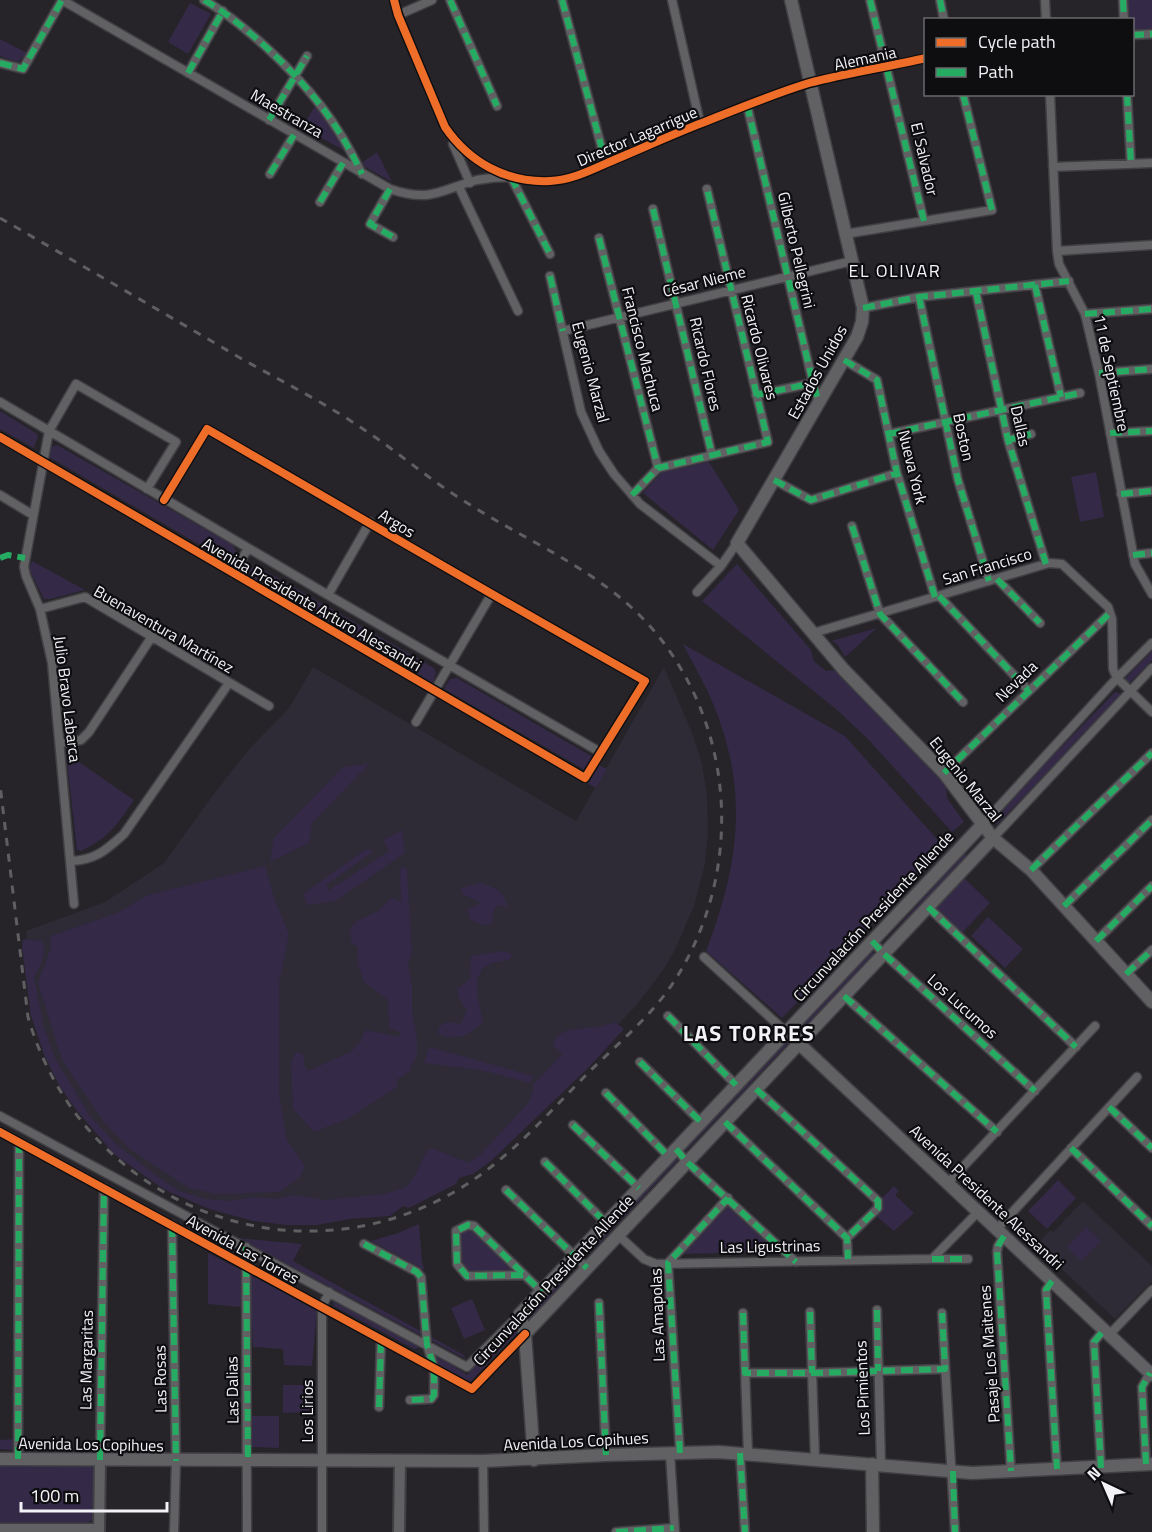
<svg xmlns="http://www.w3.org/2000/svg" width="1152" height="1532" viewBox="0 0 1152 1532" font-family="'Titillium Web',sans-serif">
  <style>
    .built { fill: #2e2a36 }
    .green { fill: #342946 }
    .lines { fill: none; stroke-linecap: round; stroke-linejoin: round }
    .minor-casing { stroke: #403f43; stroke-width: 11 }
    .tertiary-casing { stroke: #403f43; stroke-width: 14 }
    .secondary-casing { stroke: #403f43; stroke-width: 15 }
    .minor { stroke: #616063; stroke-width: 8 }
    .tertiary { stroke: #616063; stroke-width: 10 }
    .secondary { stroke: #616063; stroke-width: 12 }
    .rail { stroke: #5f5f61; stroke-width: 3; stroke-dasharray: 8 8; stroke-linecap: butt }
    .quiet { stroke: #26ab63; stroke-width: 6; stroke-dasharray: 12 6; stroke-linecap: butt }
    .cycleway-casing { stroke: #0e0d10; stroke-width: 11 }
    .cycleway { stroke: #ee6e29; stroke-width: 8 }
    .labels { text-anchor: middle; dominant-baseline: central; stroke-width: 4.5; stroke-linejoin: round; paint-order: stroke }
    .street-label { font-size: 16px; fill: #f3f2f7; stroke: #0e0d10 }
    .neighbourhood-label { font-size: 18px; letter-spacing: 1.5px; fill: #f3f2f7; stroke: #0e0d10 }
    .district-label { font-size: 22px; font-weight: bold; letter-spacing: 1.5px; fill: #f3f2f7; stroke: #0e0d10 }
  </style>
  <rect width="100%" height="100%" fill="#262429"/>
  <path class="built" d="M313,667L576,821L664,667L693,735L702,764L707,794L708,835L705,864L694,906L675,950L662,972L635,1007L509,1136L439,1185L273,1220L169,1190L89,1121L47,1050L28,962L26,931L105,902L164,863L216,791L250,748L289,708Z
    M1083,1201L1152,1266V1281L1115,1319L1036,1245L1050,1230L1053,1232Z"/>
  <path class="green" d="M1128,0H1152V30L1136,31L1133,28L1132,20L1129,19Z
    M190,3L211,14L188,54L168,42Z
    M0,39L27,53L18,62L0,56Z
    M315,106L337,136L345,151L302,127Z
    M377,152L392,182L360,164Z
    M0,411L36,433L38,436L34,448L0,429Z
    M57,445L233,545L236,552L231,563L49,457L51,447Z
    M709,462L739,510L713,550L643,493L662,472Z
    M1096,472L1104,517L1080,522L1071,477Z
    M32,561L85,590L50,599H44L29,569Z
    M737,564L811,650L814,661L826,671L836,670L939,776L946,786L947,798L964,822L952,832L867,738L837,710L702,601Z
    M257,566L434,668L436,673L432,684L246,578L252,567Z
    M877,628L845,657L837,644L831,641Z
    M683,644L845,736L945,848L782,1018L706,951C739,866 749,792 714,706C705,684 693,664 683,644Z
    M1152,651V660L1128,684L1124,680Z
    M457,678L593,757L585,770L444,689L450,679Z
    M1115,692L1122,694L1120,698L997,824L992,825L990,823L991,819Z
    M66,753L134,800C116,826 110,837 81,851L77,850Z
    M369,764L312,823L309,843L270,862L274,838L343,767Z
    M599,765L607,769L596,788L587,783Z
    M402,830L405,853L335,901L307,905L303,894L366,849L373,852L326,885L329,890L389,851L383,840Z
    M964,853L969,858L889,940L887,939Z
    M265,866L274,898L289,934L279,983V1095L287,1140L305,1166L300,1177L280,1192L216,1194L189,1188L130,1149L104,1122L62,1060L38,983L50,950L51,936L117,913L148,895Z
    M404,866L407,870L412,952L408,965L412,984V1011L417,1038V1057L411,1065L410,1071L397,1080V1087L394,1089L347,1119L314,1132L293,1109L291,1063L295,1053H301L304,1056V1065L308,1071L350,1052L361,1042L362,1035L367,1030L400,1037V1032L389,1028L388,1000L363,981L358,963V948L351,942L350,929L355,922L378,911L391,898L399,901L401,900L400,869Z
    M964,878L990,903L962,933L935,908Z
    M481,883C498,888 503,891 508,908L497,905L493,913L492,924L484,925L470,920L467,909L474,907L480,902L462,894V888Z
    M988,917L1023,949L1005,968L971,936Z
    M23,939L42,941C47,954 41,966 34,977L44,1028L55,1058L90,1116L115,1143L158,1177L179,1191L205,1199L230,1201L253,1197L278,1199L294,1195L324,1200L385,1194L406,1187L416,1174L426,1152L432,1148L468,1163L481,1154L529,1102L533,1091V1085L562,1054L553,1046C555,1025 586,1030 601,1026C606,1025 611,1023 615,1022L624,1029L588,1068L491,1161L473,1174L459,1178L456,1184L409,1208L403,1206L390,1216L350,1219L317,1225H286L253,1221L209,1209L163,1189L114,1154L77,1111L60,1087L45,1057L31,1016L22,947Z
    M871,950L874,954L797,1035L793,1034Z
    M502,951L512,954L509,960C502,961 492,962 486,966C470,977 480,1005 483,1021C470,1036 457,1041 438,1034L439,1026L448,1022L461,1024L467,1010L458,997L457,989L470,979L471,956Z
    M786,1039L788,1044L686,1151L682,1149Z
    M429,1047L534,1076L530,1083L480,1070L424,1063Z
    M673,1156L678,1158L677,1161L588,1255L585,1256L582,1254Z
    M1058,1180L1076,1198L1047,1229L1028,1211Z
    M894,1186L899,1191L895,1195L914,1213L894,1231L875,1215L880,1200Z
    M730,1205L780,1252L680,1254L725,1206Z
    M419,1224L422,1262L425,1270L371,1241L398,1233Z
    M1086,1227L1101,1241L1081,1261L1067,1247Z
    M471,1230L475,1231L515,1271L469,1272L461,1261L459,1234Z
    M238,1238L302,1244L293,1261L464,1355L466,1359Z
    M208,1253L317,1309L312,1366L284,1365L283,1349L253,1347L251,1308L208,1304Z
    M577,1262V1265L527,1324V1314Z
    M334,1299L419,1345L418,1348L414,1349L334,1306L333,1302Z
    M472,1299L485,1330L464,1339L451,1308Z
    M519,1320V1331L468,1384L435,1363L433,1352L467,1375Z
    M283,1385H311L310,1412L283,1413Z
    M251,1416H279V1448L251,1447Z
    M15,1439V1446L12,1450L0,1449V1440Z
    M0,1465L92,1466L95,1471L94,1519L87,1523L0,1524Z"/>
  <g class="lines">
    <g class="minor-casing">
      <path id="minor" d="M62,0L390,189C432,203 439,190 477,180C488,178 499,177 511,177L550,254
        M204,0C227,13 247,30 267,48C309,87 337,121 362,174
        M394,0L398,15L445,127C469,162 506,183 550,181C573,180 593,169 614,160C643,148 673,134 702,123C737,109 773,94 809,83C847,73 887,67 926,58
        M450,0L497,106
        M562,0L606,164
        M672,0L700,123
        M870,0L924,221
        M940,0L944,20
        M1045,0L1046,20
        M1123,0L1124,20
        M398,15L432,0
        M1132,35L1152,34
        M0,63L23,69L62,0
        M188,73L223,11
        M1050,94L1057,251L1059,264L1085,314L1099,373L1135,564L1152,594
        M1127,94L1131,164
        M747,105L813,383L819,402
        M269,120L307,56
        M453,144L470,183
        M1053,167L1152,163
        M270,174L294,135
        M459,187L518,311
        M390,189L370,224L393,237
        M320,202L343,163
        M653,209L712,455
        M845,234L992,210L963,94
        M599,238L658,468
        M1057,251L1152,245
        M550,276L581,412L599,451L614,474L640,504L721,566
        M1035,285L1061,397
        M976,292L1008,440L1046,564
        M919,297L958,480L989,581
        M863,308L919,297L1069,281
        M1085,314L1152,309
        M563,331L852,261
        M844,360L877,380L897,473L935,597
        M1099,373L1152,369
        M756,395L813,383
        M0,402L328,595L600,752
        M1110,433L1152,431
        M889,434L1080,393
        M0,437L585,778L645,681C498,599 353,513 207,429L164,500
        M1008,440L1031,434
        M774,480L811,500L897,473
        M1121,494L1152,491
        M0,495L33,515
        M632,495L658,468L768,442L707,189
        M852,526L880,614L963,702
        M1133,555L1152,553
        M234,574L248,548
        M997,579L1040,623
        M697,592L721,566L737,543
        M328,595L370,522
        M939,596L1028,690
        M40,609L85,597L269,706
        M813,633L1049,563L1062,564L1108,607L1112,619L1113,669L1117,678L1152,712
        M416,722L491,595
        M60,743L81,740L89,732L151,638
        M944,773L1110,613
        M982,825L1117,678L1152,643
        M993,838L1152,668
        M71,861C96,860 106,850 124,834L229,683
        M1031,870L1152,753
        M74,904L52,663L40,609L26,576L24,567L49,431L76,384L176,442L147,489
        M1064,906L1152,820
        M928,907L1076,1047
        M872,941L884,954L1035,1091
        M1096,941L1152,886
        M704,957L786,1032
        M1126,974L1152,950
        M844,996L997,1132
        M668,1016L736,1085
        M640,1062L701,1122
        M756,1089L878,1201V1208L847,1238
        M606,1093L669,1157
        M1109,1107L1152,1148
        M0,1116L467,1367L520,1314
        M725,1122L847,1238L848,1259
        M573,1125L639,1188
        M0,1132L472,1389L525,1334
        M1071,1148L1152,1226
        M676,1149L687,1162L796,1262
        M545,1162L606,1223
        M948,1183L1095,1026
        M506,1190L587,1268
        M172,1225L176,1461L174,1532
        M997,1229L1137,1077
        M618,1235L644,1259L656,1264L932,1259L978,1212
        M1004,1236L998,1246L997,1252L1011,1471
        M364,1244L417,1272L421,1277L427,1345L434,1367V1395L431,1399L410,1400
        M246,1247L247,1532
        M932,1259H968
        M523,1275L467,1276L457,1264L456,1231L468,1225L474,1226L542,1292
        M1052,1281L1046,1290L1057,1469
        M599,1303L606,1455
        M877,1310L881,1465
        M810,1312L815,1459
        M743,1313L748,1454
        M942,1313L955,1532
        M1109,1335L1152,1290
        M745,1373H812L945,1369
        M379,1407L381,1340
        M670,1453L675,1532
        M680,1453L668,1263L728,1198
        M740,1453L745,1532
        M18,1459L19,1142
        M100,1460L104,1188
        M483,1461L484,1532
        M1146,1464L1142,1387L1150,1373
        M1101,1468L1094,1342L1104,1330
        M0,1528H99
        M322,1532V1307L329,1292
        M616,1532L674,1528"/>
    </g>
    <g class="tertiary-casing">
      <path id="tertiary" d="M99,1532L100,1460
        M399,1532L400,1461"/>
    </g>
    <g class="secondary-casing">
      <path id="secondary" d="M791,0L863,308L862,322L857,337L737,543L844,670L944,773L993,838L1031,870L1152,1002
        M794,1039L1152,1375
        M525,1334L993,838
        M0,1459L483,1461L606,1455L719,1452L972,1473L1152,1464
        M534,1460L525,1334L520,1314L982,825
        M872,1464L873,1532"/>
    </g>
    <use href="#minor" class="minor"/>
    <use href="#tertiary" class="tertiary"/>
    <use href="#secondary" class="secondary"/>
    <path class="rail" d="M0,218C81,265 162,312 242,359C283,382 325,403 363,429C397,451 427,478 461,499C531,545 611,573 663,642C737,740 741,876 675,980C652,1016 616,1045 586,1075C542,1120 500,1169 443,1198C277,1284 79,1195 28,1017L0,785"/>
    <path class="quiet" d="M204,0C227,13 247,30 267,48C309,87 337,121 362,174
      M450,0L497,106
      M562,0L606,164
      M870,0L924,221
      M940,0L944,20
      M1123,0L1124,20
      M1132,35L1152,34
      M0,63L23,69L62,0
      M188,73L223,11
      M963,94L992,210
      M1127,94L1131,164
      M747,105L813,383L819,402
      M269,120L307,56
      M270,174L294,135
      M511,177L550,254
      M390,189L370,224L393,237
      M320,202L343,163
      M653,209L712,455
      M599,238L658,468
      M550,276L563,331
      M1035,285L1061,397
      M976,292L1008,440L1046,564
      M919,297L958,480L989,581
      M863,308L919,297L1069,281
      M1085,314L1152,309
      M844,360L877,380L897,473L935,597
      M1099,373L1152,369
      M756,395L813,383
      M1110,433L1152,431
      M889,434L1080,393
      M1008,440L1031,434
      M774,480L811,500L897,473
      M1121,494L1152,491
      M632,495L658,468L768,442L707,189
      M852,526L880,614L963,702
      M1133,555L1152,553
      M0,558L8,555L25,558
      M997,579L1040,623
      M939,596L1028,690
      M944,773L1110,613
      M1031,870L1152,753
      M1064,906L1152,820
      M928,907L1076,1047
      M872,941L884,954L1035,1091
      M1096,941L1152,886
      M1126,974L1152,950
      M844,996L997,1132
      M668,1016L736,1085
      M640,1062L701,1122
      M756,1089L878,1201V1208L847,1238
      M606,1093L669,1157
      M1109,1107L1152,1148
      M725,1122L847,1238L848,1259
      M573,1125L639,1188
      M1071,1148L1152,1226
      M676,1149L687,1162L796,1262
      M545,1162L606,1223
      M506,1190L587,1268
      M172,1225L176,1461
      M1004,1236L998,1246L997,1252L1011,1471
      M364,1244L417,1272L421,1277L427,1345L434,1367V1395L431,1399L410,1400
      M246,1247L248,1461
      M932,1259H968
      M523,1275L467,1276L457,1264L456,1231L468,1225L474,1226L542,1292
      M1052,1281L1046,1290L1057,1469
      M599,1303L606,1455
      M877,1310L878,1371
      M810,1312L812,1373
      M743,1313L745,1373H812L945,1369L942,1313
      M379,1407L381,1340
      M680,1453L668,1263L728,1198
      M740,1453L745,1532
      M18,1459L19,1142
      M100,1460L104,1188
      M1146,1464L1142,1387L1150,1373
      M1101,1468L1094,1342L1104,1330
      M953,1471L955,1532
      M616,1532L674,1528"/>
    <g class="cycleway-casing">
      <path id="cycleway" d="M394,0L398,15L445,127C469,162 506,183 550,181C573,180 593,169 614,160C643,148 673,134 702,123C737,109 773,94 809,83C847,73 887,67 926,58
        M0,437L585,778L645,681C498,599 353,513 207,429L164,500
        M0,1132L472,1389L525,1334"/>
    </g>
    <use href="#cycleway" class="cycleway"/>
  </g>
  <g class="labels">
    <g class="street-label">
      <text transform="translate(865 58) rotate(-12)">Alemania</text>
      <text transform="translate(287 113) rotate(30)">Maestranza</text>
      <text transform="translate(637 136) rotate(-23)">Director Lagarrigue</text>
      <text transform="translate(925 159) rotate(77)">El Salvador</text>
      <text transform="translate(797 250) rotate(77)">Gilberto Pellegrini</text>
      <text transform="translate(704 281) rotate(-14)">César Nieme</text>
      <text transform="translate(760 347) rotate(76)">Ricardo Olivares</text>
      <text transform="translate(643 349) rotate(76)">Francisco Machuca</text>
      <text transform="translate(706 364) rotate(77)">Ricardo Flores</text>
      <text transform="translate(591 372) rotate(75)">Eugenio Marzal</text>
      <text transform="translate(817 372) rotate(-61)">Estados Unidos</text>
      <text transform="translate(1112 373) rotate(78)">11 de Septiembre</text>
      <text transform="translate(1021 426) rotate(77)">Dallas</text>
      <text transform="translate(964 437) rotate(78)">Boston</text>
      <text transform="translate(913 467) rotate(76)">Nueva York</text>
      <text transform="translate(397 523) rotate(31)">Argos</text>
      <text transform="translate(987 566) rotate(-17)">San Francisco</text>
      <text transform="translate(312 604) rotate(30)">Avenida Presidente Arturo Alessandri</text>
      <text transform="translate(164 629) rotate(30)">Buenaventura Martínez</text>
      <text transform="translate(1016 681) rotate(-44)">Nevada</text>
      <text transform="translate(68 699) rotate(83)">Julio Bravo Labarca</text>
      <text transform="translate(966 779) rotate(51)">Eugenio Marzal</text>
      <text transform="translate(873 916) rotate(-47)">Circunvalación Presidente Allende</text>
      <text transform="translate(963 1006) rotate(42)">Los Lucumos</text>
      <text transform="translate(987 1197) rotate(43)">Avenida Presidente Alessandri</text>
      <text transform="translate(770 1246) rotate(-1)">Las Ligustrinas</text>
      <text transform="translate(243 1249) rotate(29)">Avenida Las Torres</text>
      <text transform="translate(553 1280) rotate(-47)">Circunvalación Presidente Allende</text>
      <text transform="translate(657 1315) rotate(-92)">Las Amapolas</text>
      <text transform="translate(989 1354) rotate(-94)">Pasaje Los Maitenes</text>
      <text transform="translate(86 1360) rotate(-89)">Las Margaritas</text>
      <text transform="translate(160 1379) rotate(-91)">Las Rosas</text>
      <text transform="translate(862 1388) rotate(-92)">Los Pimientos</text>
      <text transform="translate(232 1390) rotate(-91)">Las Dalias</text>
      <text transform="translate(307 1411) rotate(-90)">Los Lirios</text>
      <text transform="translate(576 1441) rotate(-3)">Avenida Los Copihues</text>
      <text transform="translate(91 1444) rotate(1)">Avenida Los Copihues</text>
    </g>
    <g class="neighbourhood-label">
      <text x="895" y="270">EL OLIVAR</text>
    </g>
    <g class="district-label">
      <text x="749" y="1033">LAS TORRES</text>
    </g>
  </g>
  <rect x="924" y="18" width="210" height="78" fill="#0e0d10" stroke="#6a696c" stroke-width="1.5"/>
  <rect x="936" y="38" width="30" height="9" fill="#ee6e29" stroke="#6a696c" stroke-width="1.5"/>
  <text x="978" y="48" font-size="18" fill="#f3f2f7">Cycle path</text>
  <rect x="936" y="68" width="30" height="9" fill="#26ab63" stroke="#6a696c" stroke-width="1.5"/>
  <text x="978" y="78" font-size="18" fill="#f3f2f7">Path</text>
  <g transform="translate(1104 1484) rotate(316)" stroke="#0e0d10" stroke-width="4.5" paint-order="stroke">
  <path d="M0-4.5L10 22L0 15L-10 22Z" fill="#f3f2f7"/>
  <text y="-9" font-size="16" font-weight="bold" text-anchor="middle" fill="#f3f2f7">N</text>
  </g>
  <path d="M21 1502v9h146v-9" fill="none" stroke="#f3f2f7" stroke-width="3"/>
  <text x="30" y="1502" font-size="18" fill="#f3f2f7" stroke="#0e0d10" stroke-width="4.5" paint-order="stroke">100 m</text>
</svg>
